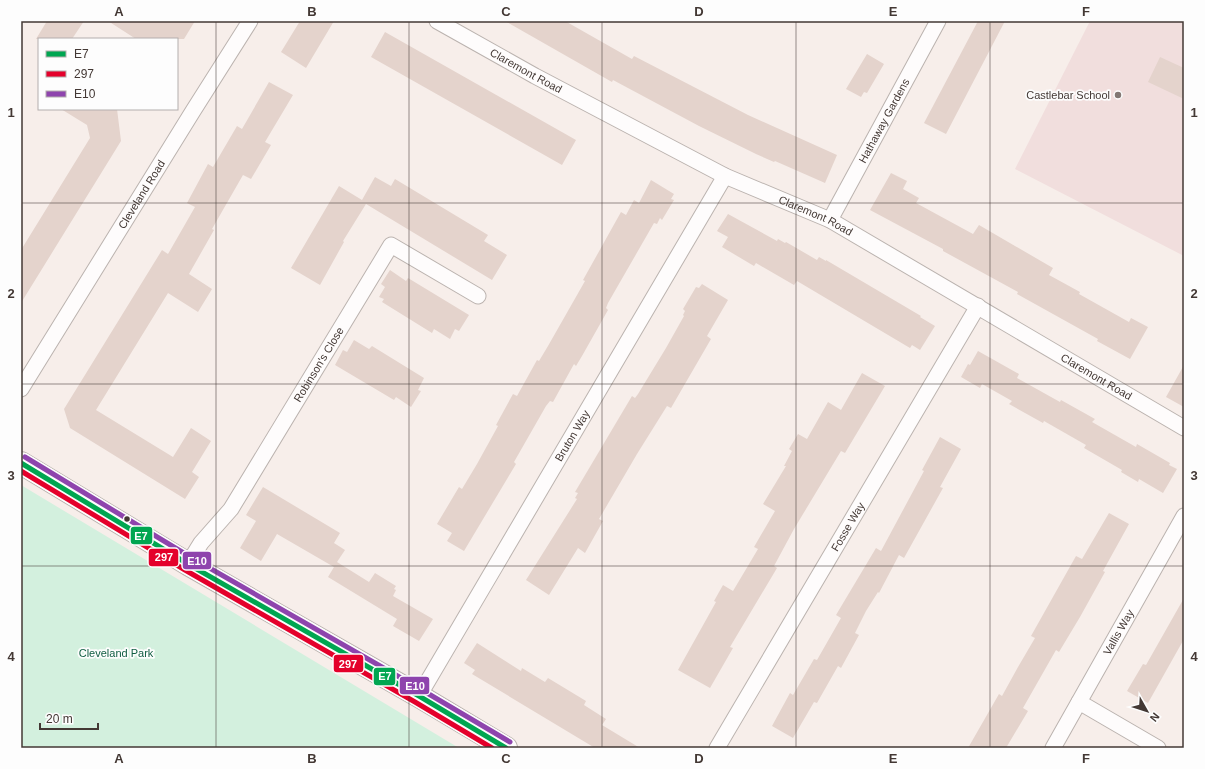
<svg xmlns="http://www.w3.org/2000/svg" width="1205" height="769" viewBox="0 0 1205 769" font-family="Helvetica,sans-serif">
  <style>
    .education { fill: #f1dedd }
    .green { fill: #d3f0de }
    .building { fill: #e4d3cc }
    .lines { fill: none; stroke-linecap: round; stroke-linejoin: round }
    .street-casing { stroke: #bbb3af; stroke-width: 17 }
    .secondary-casing { stroke: #bbb3af; stroke-width: 24 }
    .street { stroke: #fefcfc; stroke-width: 15 }
    .secondary { stroke: #fefcfc; stroke-width: 22 }
    .bus-1-casing { stroke: #fdfdfd; stroke-width: 8 }
    .bus-2-casing { stroke: #fdfdfd; stroke-width: 8 }
    .bus-3-casing { stroke: #fdfdfd; stroke-width: 8 }
    .bus-1 { stroke: #00a651; stroke-width: 5 }
    .bus-2 { stroke: #e4002b; stroke-width: 5 }
    .bus-3 { stroke: #8e44ad; stroke-width: 5 }
    .grid { fill: none; stroke: #433834; stroke-width: 1; stroke-opacity: 0.55 }
    .poi-dot { fill: #827874; stroke: #fdfdfd; stroke-width: 1.5 }
    .bus-dot { fill: #433834; stroke: #fdfdfd; stroke-width: 1.5 }
    .labels { text-anchor: middle; dominant-baseline: central; stroke-width: 3.5; stroke-linejoin: round; paint-order: stroke }
    .street-label { font-size: 11px; fill: #433834; stroke: #fdfdfd }
    .poi-label { font-size: 11px; fill: #433834; stroke: #fdfdfd; text-anchor: end }
    .park-label { font-size: 11px; fill: #105d42; stroke: #fdfdfd }
    .line-badge { stroke: #fdfdfd; stroke-width: 1.5 }
    .badge-label { font-size: 11px; text-anchor: middle; font-weight: bold; fill: #fff }
    .neatline { fill: none; stroke: #433834; stroke-width: 1.5 }
    .grid-label { font-size: 13px; text-anchor: middle; font-weight: bold; fill: #433834 }
  </style>
  <rect width="100%" height="100%" fill="#f7eeea"/>
  <path class="education" d="M1090,21H1184V256L1015,169Z"/>
  <path class="green" d="M21,485L459,748H21Z"/>
  <path class="building" d="M47,21H84L72,39H36Z
    M108,21H195L184,39H136Z
    M300,21H334L306,68L281,52Z
    M505,21H565L632,59L634,56L748,115L837,155L825,183L775,161L774,162L756,154L699,126L613,80L612,82Z
    M978,21H1005L946,134L924,123Z
    M385,32L576,140L562,165L371,57Z
    M867,54L884,64L867,93L864,92L861,97L846,89Z
    M1160,57L1184,68V99L1148,82Z
    M269,82L293,95L265,142L271,145L251,179L243,175L212,229L214,230L189,274L212,289L198,312L168,293L96,410L173,457L191,428L211,441L192,472L199,477L185,499L70,428L64,409L162,250L168,254L195,207L187,203L208,164L213,167L237,126L242,129Z
    M61,109H117L121,141L21,303V250L90,138L87,125Z
    M891,173L907,181L903,189L919,198L916,203L973,234L979,225L1053,268L1049,275L1080,292L1079,294L1129,322L1131,318L1148,327L1130,359L1097,341L1098,339L1017,294L1018,292L943,251V249L870,210Z
    M375,177L391,186L395,179L488,235L484,241L507,255L492,280L366,204L343,241L344,242L320,285L291,268L339,186L362,200Z
    M651,180L674,194L671,199L674,200L662,220L660,218L657,224L654,223L608,303L606,308L608,310L582,356L576,366L574,364L553,402L550,401L546,406L514,462L516,464L510,474L464,551L447,541L452,533L437,524L459,487L462,489L477,464L498,426L496,425L513,394L517,396L537,360L539,361L548,346L585,281L583,280L621,212L626,215L634,200L639,203Z
    M728,214L777,241L778,239L785,243L786,242L817,260L819,257L826,261V260L921,316L920,317L935,326L920,350L912,345L910,348L797,281L794,285L756,263L754,266L722,247L728,237L717,231Z
    M390,270L406,281L408,278L469,315L459,331L455,329L450,339L434,329L432,333L382,302L384,299L379,297L385,287L381,284Z
    M702,284L728,300L707,336L711,339L671,408L667,406L637,454L599,519L603,521L585,553L578,548L549,595L526,580L577,499L575,498L578,493L575,492L632,396L635,398L638,394L666,348L684,316L683,315L685,311L683,309L696,287L699,288Z
    M354,340L369,349L372,346L424,378L418,390L421,391L411,407L396,397L394,400L335,365L343,350L347,352Z
    M978,351L1019,374L1017,378L1060,402L1061,400L1095,419L1092,422L1136,447L1137,444L1170,463L1169,465L1177,469L1163,493L1139,479L1138,482L1121,472L1122,470L1084,448L1086,445L1044,421L1043,423L1009,404L1012,401L982,384L980,388L961,377L968,364L970,365Z
    M1184,365V407L1166,397Z
    M862,373L885,386L845,453L841,451L794,529L774,566L777,568L730,647L733,648L710,688L678,670L716,602L714,601L723,585L733,591L758,549L754,547L775,511L763,504L786,466H784L792,451L789,449L798,434L807,439L828,402L841,410Z
    M940,437L961,449L940,487L943,488L904,558L899,555L879,593L878,592L866,611L855,633L859,635L841,668L838,666L817,703L814,702L793,738L772,726L790,693L793,695L814,659L817,660L841,618L836,615L876,548L881,551L924,471L922,470Z
    M263,487L340,533L334,543L345,550L337,562L369,582L375,573L396,586L394,589L396,590L393,596L433,619L419,641L393,626L397,619L328,577L334,567L277,534L261,561L240,548L256,521L246,515Z
    M1109,513L1129,524L1103,571L1105,572L1080,617L1059,652L1056,650L1023,708L1028,711L1006,748H968L999,694L1002,696L1018,667L1035,638L1031,636L1076,556L1082,559Z
    M1184,598V639L1148,703L1127,691L1143,664L1146,665Z
    M477,643L521,671L522,668L545,682L548,678L586,701L584,705L606,719L602,725L640,748H595L472,674L475,670L464,663Z"/>
  <g class="lines">
    <g class="street-casing">
      <g id="street">
        <path id="s1" d="M437,21L535,76L725,176L830,220L1184,428"/>
        <path id="s2" d="M830,220L938,21"/>
        <path id="s3" d="M21,389L193,111L250,21"/>
        <path id="s4" d="M188,564L201,543L231,509L391,245L478,296"/>
        <path id="s5" d="M419,696L725,176"/>
        <path d="M1079,702L1158,748"/>
        <path id="s6" d="M717,748L978,306"/>
        <path id="s7" d="M1053,748L1184,516"/>
      </g>
    </g>
    <g class="secondary-casing">
      <path id="secondary" d="M21,463L188,564L419,696L506,748"/>
    </g>
    <use href="#street" class="street"/>
    <use href="#secondary" class="secondary"/>
    <g class="bus-1-casing">
      <path id="bus-1" d="M21,463L188,564L419,696L506,748"/>
    </g>
    <g class="bus-2-casing">
      <path id="bus-2" d="M21,471L185,570L415,702L492,748"/>
    </g>
    <g class="bus-3-casing">
      <path id="bus-3" d="M25,457L192,558L422,690L510,742"/>
    </g>
    <use href="#bus-1" class="bus-1"/>
    <use href="#bus-2" class="bus-2"/>
    <use href="#bus-3" class="bus-3"/>
  </g>
  <path class="grid" d="M216,21V748M409,21V748M602,21V748M796,21V748M990,21V748M21,203H1184M21,384H1184M21,566H1184"/>
  <circle class="poi-dot" cx="1118" cy="95" r="4"/>
  <circle class="bus-dot" cx="127" cy="519" r="3.5"/>
  <g class="labels">
    <g class="street-label">
      <text stroke="none"><textPath href="#s1" startOffset="102">Claremont Road</textPath></text>
      <text stroke="none"><textPath href="#s2" startOffset="113">Hathaway Gardens</textPath></text>
      <text stroke="none"><textPath href="#s3" startOffset="229">Cleveland Road</textPath></text>
      <text stroke="none"><textPath href="#s1" startOffset="426">Claremont Road</textPath></text>
      <text stroke="none"><textPath href="#s4" startOffset="239">Robinson's Close</textPath></text>
      <text stroke="none"><textPath href="#s1" startOffset="750">Claremont Road</textPath></text>
      <text stroke="none"><textPath href="#s5" startOffset="302">Bruton Way</textPath></text>
      <text stroke="none"><textPath href="#s6" startOffset="257">Fosse Way</textPath></text>
      <text stroke="none"><textPath href="#s7" startOffset="133">Vallis Way</textPath></text>
    </g>
    <g class="poi-label">
      <text x="1110" y="95">Castlebar School</text>
    </g>
    <g class="park-label">
      <text x="116" y="653">Cleveland Park</text>
    </g>
  </g>
  <g class="line-badge">
    <rect x="130" y="526" width="23" height="19" rx="4" fill="#00a651"/>
    <rect x="148" y="548" width="31" height="19" rx="4" fill="#e4002b"/>
    <rect x="182" y="551" width="30" height="19" rx="4" fill="#8e44ad"/>
    <rect x="333" y="654" width="31" height="19" rx="4" fill="#e4002b"/>
    <rect x="373" y="667" width="23" height="19" rx="4" fill="#00a651"/>
    <rect x="399" y="676" width="31" height="19" rx="4" fill="#8e44ad"/>
  </g>
  <g class="badge-label">
    <text x="141" y="540">E7</text>
    <text x="164" y="561">297</text>
    <text x="197" y="565">E10</text>
    <text x="348" y="668">297</text>
    <text x="385" y="680">E7</text>
    <text x="415" y="690">E10</text>
  </g>
  <rect width="1205" height="769" fill="none" stroke="#fdfdfd" stroke-width="44"/>
  <rect x="38" y="38" width="140" height="72" fill="#fdfdfd" stroke="#b3aead"/>
  <rect x="46" y="51" width="20" height="6" fill="#00a651" stroke="#b3aead"/>
  <text x="74" y="58" font-size="12" fill="#433834">E7</text>
  <rect x="46" y="71" width="20" height="6" fill="#e4002b" stroke="#b3aead"/>
  <text x="74" y="78" font-size="12" fill="#433834">297</text>
  <rect x="46" y="91" width="20" height="6" fill="#8e44ad" stroke="#b3aead"/>
  <text x="74" y="98" font-size="12" fill="#433834">E10</text>
  <g transform="translate(1147 711) rotate(129)" stroke="#fdfdfd" stroke-width="3" paint-order="stroke">
  <path d="M0-3L7 15L0 10L-7 15Z" fill="#433834"/>
  <text y="-6" font-size="11" font-weight="bold" text-anchor="middle" fill="#433834">N</text>
  </g>
  <path d="M40 723v6h58v-6" fill="none" stroke="#433834" stroke-width="2"/>
  <text x="46" y="723" font-size="12" fill="#433834" stroke="#fdfdfd" stroke-width="3" paint-order="stroke">20 m</text>
  <rect x="22" y="22" width="1161" height="725" class="neatline"/>
  <g class="grid-label">
    <text x="119" y="16">A</text>
    <text x="312" y="16">B</text>
    <text x="506" y="16">C</text>
    <text x="699" y="16">D</text>
    <text x="893" y="16">E</text>
    <text x="1086" y="16">F</text>
    <text x="11" y="117">1</text>
    <text x="1194" y="117">1</text>
    <text x="11" y="298">2</text>
    <text x="1194" y="298">2</text>
    <text x="11" y="480">3</text>
    <text x="1194" y="480">3</text>
    <text x="11" y="661">4</text>
    <text x="1194" y="661">4</text>
    <text x="119" y="763">A</text>
    <text x="312" y="763">B</text>
    <text x="506" y="763">C</text>
    <text x="699" y="763">D</text>
    <text x="893" y="763">E</text>
    <text x="1086" y="763">F</text>
  </g>
</svg>
